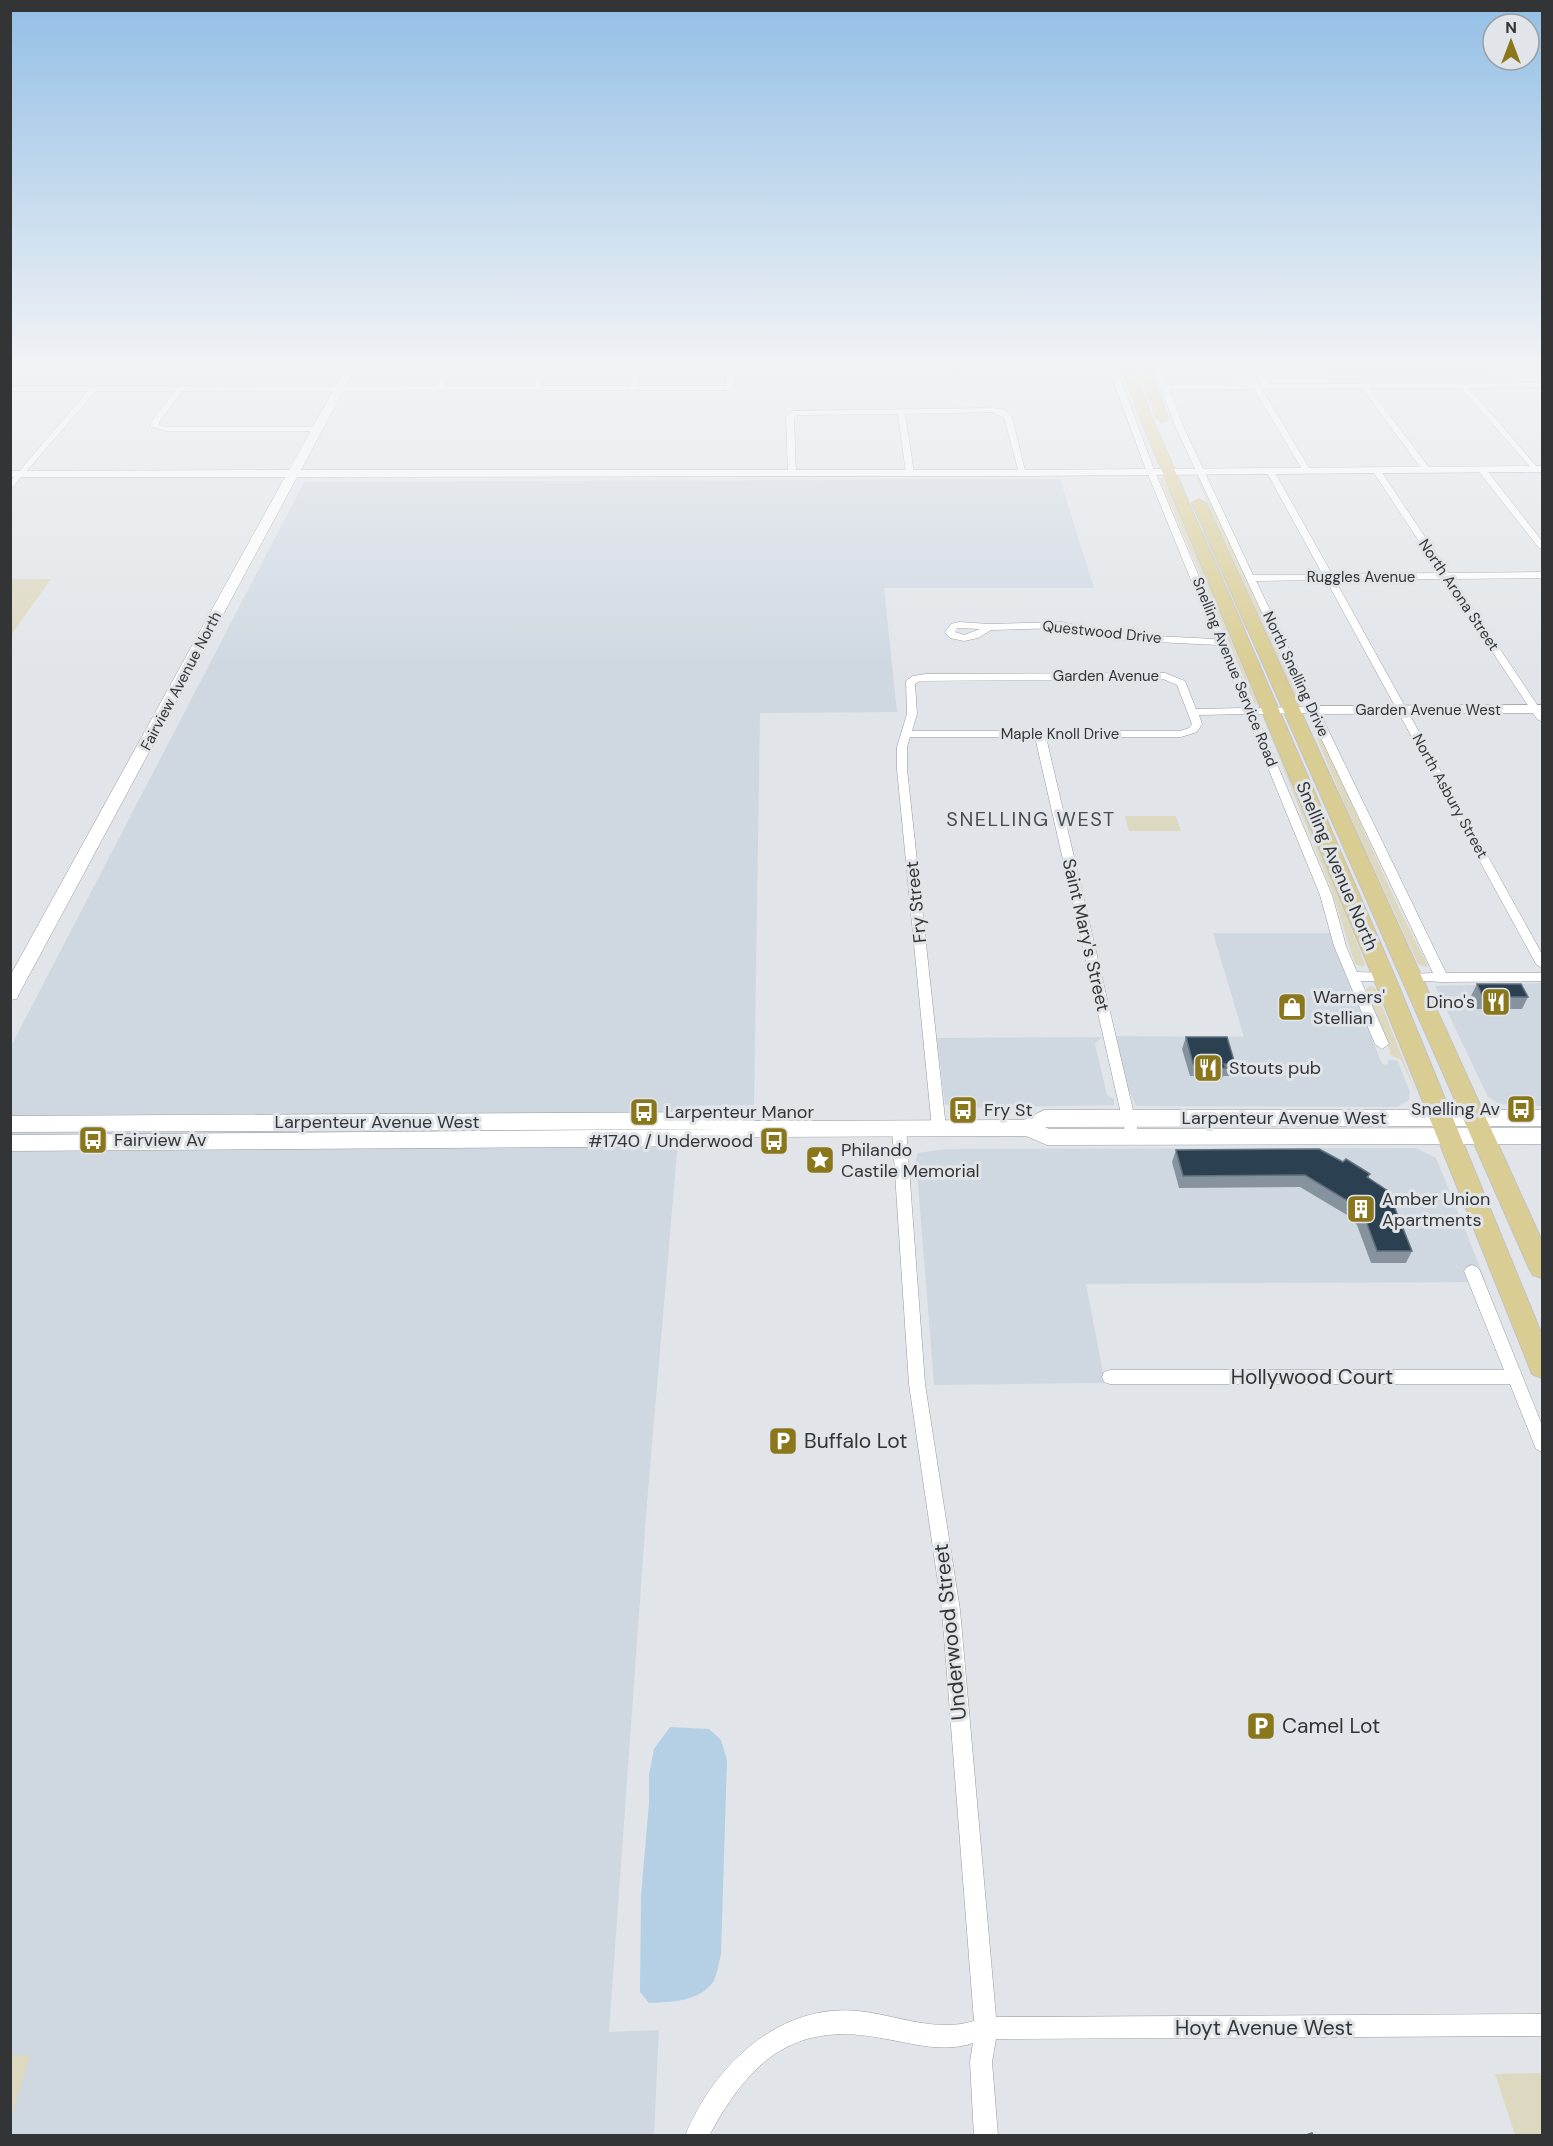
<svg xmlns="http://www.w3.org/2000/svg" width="1553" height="2146" viewBox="0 0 1553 2146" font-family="'DM Sans',sans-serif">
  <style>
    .built { fill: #cfd8e1 }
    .green { fill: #ddd8c0 }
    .water { fill: #b5cfe4 }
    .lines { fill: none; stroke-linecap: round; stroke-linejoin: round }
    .street-casing { stroke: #979b9e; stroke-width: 1 }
    .secondary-casing { stroke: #979b9e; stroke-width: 1 }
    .primary-casing { stroke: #c2c2c2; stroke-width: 2 }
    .street { fill: #fff; fill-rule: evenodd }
    .secondary { fill: #fff; fill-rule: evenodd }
    .primary { fill: #dacd94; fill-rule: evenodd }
    .wall { fill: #86939e }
    .building { fill: #2b4152; stroke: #62727f; stroke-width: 1.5 }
    .labels { text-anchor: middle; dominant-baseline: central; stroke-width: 6; stroke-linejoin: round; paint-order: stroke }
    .far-street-label { font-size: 15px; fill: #333435; stroke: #e1e5e9 }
    .street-label { font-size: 18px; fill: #333435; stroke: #e1e5e9 }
    .poi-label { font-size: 18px; fill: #333435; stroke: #e1e5e9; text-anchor: start }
    .neighbourhood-label { font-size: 20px; letter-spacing: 1.5px; fill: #4b4e51; stroke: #e1e5e9 }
    .near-street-label { font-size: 21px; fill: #333435; stroke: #e1e5e9 }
    .near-poi-label { font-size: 21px; fill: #333435; stroke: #e1e5e9; text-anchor: start }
  </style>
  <rect width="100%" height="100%" fill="#e1e5e9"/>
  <path class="built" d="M1322,367H1484L1496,380L1332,381Z
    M1060,479L1094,588H884L897,712L760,713L754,1105L681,1106L647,1503L609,2032L659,2030L654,2135H11L10,1048L304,482Z
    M1213,933H1330L1382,1064L1387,1065L1389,1059L1398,1061L1410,1092L1409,1100L1397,1107L1136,1106L1125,1082L1115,1036L1244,1037Z
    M1541,983L1542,1106L1499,1104L1488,1097L1435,986Z
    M1102,1037L1095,1044L1107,1095L1114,1099V1105L955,1108L945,1104L937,1038Z
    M1416,1148L1436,1158L1486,1282L1086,1284L1105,1383L934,1385L916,1159L918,1153L946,1149Z"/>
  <path class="green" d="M1159,478H1164L1258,705L1255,704Z
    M1196,478H1201L1304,704L1298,703Z
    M1199,531H1203L1216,552L1250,630H1246L1232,605Z
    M11,579H51L11,635L10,579Z
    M1263,717L1266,718L1323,854L1365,964L1363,967L1355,964L1332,891Z
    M1308,717L1312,718L1320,734L1401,913L1428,965L1426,967L1418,964L1346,808Z
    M1125,816H1176L1181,831H1129Z
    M1370,986L1375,988L1417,1095L1401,1060L1390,1055V1050L1366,990Z
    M11,2055L30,2056L11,2120L10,2055Z
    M1542,2073V2135H1515L1495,2074Z"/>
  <path class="water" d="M670,1727L709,1729L721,1740L727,1760L721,1954C719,1962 717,1976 713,1982C699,2002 670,2002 649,2003L640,1992L641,1896L649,1803V1775L654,1749Z"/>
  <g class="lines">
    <g class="street-casing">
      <path id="street" d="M445,367H453L444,386H534L539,367H547L541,386H630L633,367H641L637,386H726L727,367H735L734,388L730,390L182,391L159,422V425L167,427H319L320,429L316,431H167L151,427V422L175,391H96L10,490V482L88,391H10V387L437,386Z
        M779,367L1030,369L1055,367L1030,373L862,369L796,372Z
        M1108,367H1116L1153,467L1254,708L1306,707L1176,428L1153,367H1161L1167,385L1262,384L1251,367H1259L1269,384L1542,383V387L1469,388L1537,467V471H1534L1461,388H1369L1431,470L1427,472H1424L1362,388L1262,389L1311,471L1307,473L1303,471L1254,389H1169L1184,428L1253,575H1323L1266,471L1270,469L1274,471L1332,574L1440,573L1372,470L1376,468H1379L1449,573L1542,572V578L1453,579L1542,712V722L1537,719L1444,579L1335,580L1542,954V968L1536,964L1326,580L1256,581L1446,973H1542V981L1442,982L1408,980L1406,977L1408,974L1433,973L1309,713L1256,714L1332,895L1346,946L1357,972L1384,973L1390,977L1384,981H1361L1389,1044L1382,1049L1375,1044L1334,946L1320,895L1246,714L1199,715L1202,724L1197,732L1181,737H1046L1139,1136L1137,1140H1127L1035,737H910L907,747V769L946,1128L944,1132H934L932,1128L897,769V747L907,714L906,681L913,676L926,674L1165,673L1185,681L1196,709L1244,708L1218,645L1115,640L1062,628L991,630L978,638L964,641L950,638L945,632L951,624L959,622L989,624L1062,622L1115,634L1215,639L1145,467ZM957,628H959L980,629L964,635L955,632ZM1163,679L1177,685L1192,724L1189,728L1180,731H912L917,714L915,684L920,681Z
        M993,408L1005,410L1012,417L1026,475L1019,473L1004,418L993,412L905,414L914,473L910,475L906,473L898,414L797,415L794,418L796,473L792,475L788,473L786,417L792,411Z
        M1479,468H1485L1542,541V548H1539L1479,472Z
        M899,1123L904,1124L906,1128L925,1384L960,1610L996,2017L1542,2014V2036L996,2039L992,2062L998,2136H974L970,2062L973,2043C944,2053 915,2044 886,2039C796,2020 751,2058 709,2136H685C713,2067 778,2003 858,2011C897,2015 935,2033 974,2021L942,1610L909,1384L892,1128L894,1124Z
        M1472,1265L1477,1267L1480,1271L1542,1425V1452L1536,1449L1510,1384H1110L1104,1382L1102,1377L1104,1372L1110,1370H1504L1464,1271L1467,1267Z"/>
    </g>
    <g class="secondary-casing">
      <path id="secondary" d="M346,367H356L301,470H1023L1542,466V472L1023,476L297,477L19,994L17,999L10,1000V976L285,477H10V471L289,470Z
        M1542,705V713L1314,714L1307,710L1314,706Z
        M1044,1110H1542V1126L1045,1127L1049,1129L1542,1128V1144L1047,1145L1026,1136L744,1137L723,1146L10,1151V1135L723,1129L10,1132V1116L724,1112L744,1121L1024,1120Z"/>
    </g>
    <g class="primary-casing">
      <path id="primary" d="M1122,367H1134L1152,418L1395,977L1542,1335V1378L1532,1374L1529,1366L1373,977L1140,418Z
        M1138,367H1150L1168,418L1166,421L1162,422L1156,418Z
        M1199,499L1206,503L1542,1241V1278L1533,1275L1529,1268L1192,503Z"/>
    </g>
    <use href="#street" class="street"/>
    <use href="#secondary" class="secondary"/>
    <use href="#primary" class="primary"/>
  </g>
  <path class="wall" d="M1477,984L1528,997L1522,1009H1477L1471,996Z
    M1186,1037L1235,1064L1231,1076H1223L1221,1080H1201L1200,1076H1190L1182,1049Z
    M1176,1150L1343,1162L1370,1174L1368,1178L1412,1251L1406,1263H1371L1357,1225L1347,1215L1300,1187L1179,1188L1172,1162Z"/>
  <path class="building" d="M1477,984H1521L1528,997H1483Z
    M1186,1037H1227L1235,1064H1224L1226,1068H1205L1204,1064H1193Z
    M1319,1149L1343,1162L1346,1159L1370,1174L1367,1177L1388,1191L1412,1251H1377L1363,1213L1353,1204L1305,1175L1183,1176L1176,1150Z
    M1312,2133L1313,2136H1303Z"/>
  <linearGradient id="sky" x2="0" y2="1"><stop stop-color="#93bfe6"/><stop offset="0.55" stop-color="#f2f3f5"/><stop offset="1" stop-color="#f2f3f5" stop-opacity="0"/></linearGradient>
  <rect width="1553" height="667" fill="url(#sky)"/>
  <defs>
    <g id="restaurant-square" transform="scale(1.5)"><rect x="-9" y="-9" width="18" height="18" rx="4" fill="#8b771b" stroke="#e1e5e9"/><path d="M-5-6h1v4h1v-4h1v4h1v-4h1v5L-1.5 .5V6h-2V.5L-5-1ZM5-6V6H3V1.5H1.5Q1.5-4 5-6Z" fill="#fff"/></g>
    <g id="shop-square" transform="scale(1.5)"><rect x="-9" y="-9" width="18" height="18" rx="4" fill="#8b771b" stroke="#e1e5e9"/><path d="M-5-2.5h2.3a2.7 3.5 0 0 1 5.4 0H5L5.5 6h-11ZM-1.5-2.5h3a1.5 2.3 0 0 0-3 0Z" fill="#fff"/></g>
    <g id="bus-square" transform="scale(1.5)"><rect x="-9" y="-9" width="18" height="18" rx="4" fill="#8b771b" stroke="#e1e5e9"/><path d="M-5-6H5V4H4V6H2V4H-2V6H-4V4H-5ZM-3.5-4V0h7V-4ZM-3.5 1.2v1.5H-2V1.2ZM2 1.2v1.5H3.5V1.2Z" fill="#fff"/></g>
    <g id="sight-square" transform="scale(1.5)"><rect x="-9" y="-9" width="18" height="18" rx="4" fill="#8b771b" stroke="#e1e5e9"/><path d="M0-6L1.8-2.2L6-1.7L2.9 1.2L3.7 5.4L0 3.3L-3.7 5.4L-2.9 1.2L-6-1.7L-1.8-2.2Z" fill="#fff"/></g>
    <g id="building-square" transform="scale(1.5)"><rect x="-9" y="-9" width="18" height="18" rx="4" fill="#8b771b" stroke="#e1e5e9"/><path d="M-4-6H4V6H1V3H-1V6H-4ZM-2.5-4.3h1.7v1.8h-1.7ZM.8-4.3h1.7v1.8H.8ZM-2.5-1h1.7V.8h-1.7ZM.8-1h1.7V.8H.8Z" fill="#fff"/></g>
    <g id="parking-square" transform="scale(1.5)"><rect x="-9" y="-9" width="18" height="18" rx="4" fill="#8b771b" stroke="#e1e5e9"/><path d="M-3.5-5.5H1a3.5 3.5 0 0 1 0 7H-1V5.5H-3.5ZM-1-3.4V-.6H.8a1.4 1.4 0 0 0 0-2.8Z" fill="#fff"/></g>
  </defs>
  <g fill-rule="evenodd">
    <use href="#restaurant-square" x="1496" y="1002"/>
    <use href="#shop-square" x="1292" y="1007"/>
    <use href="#restaurant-square" x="1208" y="1068"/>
    <use href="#bus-square" x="1521" y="1109"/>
    <use href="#bus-square" x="963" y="1110"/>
    <use href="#bus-square" x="644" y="1112"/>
    <use href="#bus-square" x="93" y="1140"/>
    <use href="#bus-square" x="774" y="1141"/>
    <use href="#sight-square" x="820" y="1160"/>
    <use href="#building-square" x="1361" y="1209"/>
    <use href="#parking-square" x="783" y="1441"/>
    <use href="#parking-square" x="1261" y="1726"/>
  </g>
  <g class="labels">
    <g class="far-street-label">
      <text x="1361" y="577">Ruggles Avenue</text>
      <text transform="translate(1459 595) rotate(56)">North Arona Street</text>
      <text transform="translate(1102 632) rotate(6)">Questwood Drive</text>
      <text transform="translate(1235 672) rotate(68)">Snelling Avenue Service Road</text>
      <text transform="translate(1296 674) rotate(65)">North Snelling Drive</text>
      <text x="1106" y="676">Garden Avenue</text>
      <text transform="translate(181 681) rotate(-62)">Fairview Avenue North</text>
      <text x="1428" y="710">Garden Avenue West</text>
      <text x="1060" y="734">Maple Knoll Drive</text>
      <text transform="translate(1450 796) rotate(61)">North Asbury Street</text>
    </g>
    <g class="street-label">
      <text transform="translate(1337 866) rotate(67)">Snelling Avenue North</text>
      <text transform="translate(916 902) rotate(-96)">Fry Street</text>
      <text transform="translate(1086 935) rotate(77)">Saint Mary's Street</text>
      <text x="1284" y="1118">Larpenteur Avenue West</text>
      <text x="377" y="1122">Larpenteur Avenue West</text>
    </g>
    <g class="poi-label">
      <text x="1313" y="997">Warners'<tspan x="1313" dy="21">Stellian</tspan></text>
      <text x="1475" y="1002" text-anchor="end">Dino's</text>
      <text x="1229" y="1068">Stouts pub</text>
      <text x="1500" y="1109" text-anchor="end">Snelling Av</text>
      <text x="984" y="1110">Fry St</text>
      <text x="665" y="1112">Larpenteur Manor</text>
      <text x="114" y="1140">Fairview Av</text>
      <text x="753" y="1141" text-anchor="end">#1740 / Underwood</text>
      <text x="841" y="1150">Philando<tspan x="841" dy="21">Castile Memorial</tspan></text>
      <text x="1382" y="1199">Amber Union<tspan x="1382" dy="21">Apartments</tspan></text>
    </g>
    <g class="neighbourhood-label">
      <text x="1031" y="819">SNELLING WEST</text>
    </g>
    <g class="near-street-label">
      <text x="1312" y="1377">Hollywood Court</text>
      <text transform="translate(950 1632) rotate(-96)">Underwood Street</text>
      <text x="1264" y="2028">Hoyt Avenue West</text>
    </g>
    <g class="near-poi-label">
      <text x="804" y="1441">Buffalo Lot</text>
      <text x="1282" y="1726">Camel Lot</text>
    </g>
  </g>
  <rect width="1553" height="2146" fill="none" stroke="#333435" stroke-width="24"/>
  <g transform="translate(1511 42)"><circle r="28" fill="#e1e5e9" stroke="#9b9ea1" stroke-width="1.5"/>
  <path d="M0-4.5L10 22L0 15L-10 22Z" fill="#8b771b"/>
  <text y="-9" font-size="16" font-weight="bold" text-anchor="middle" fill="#333435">N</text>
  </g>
</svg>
